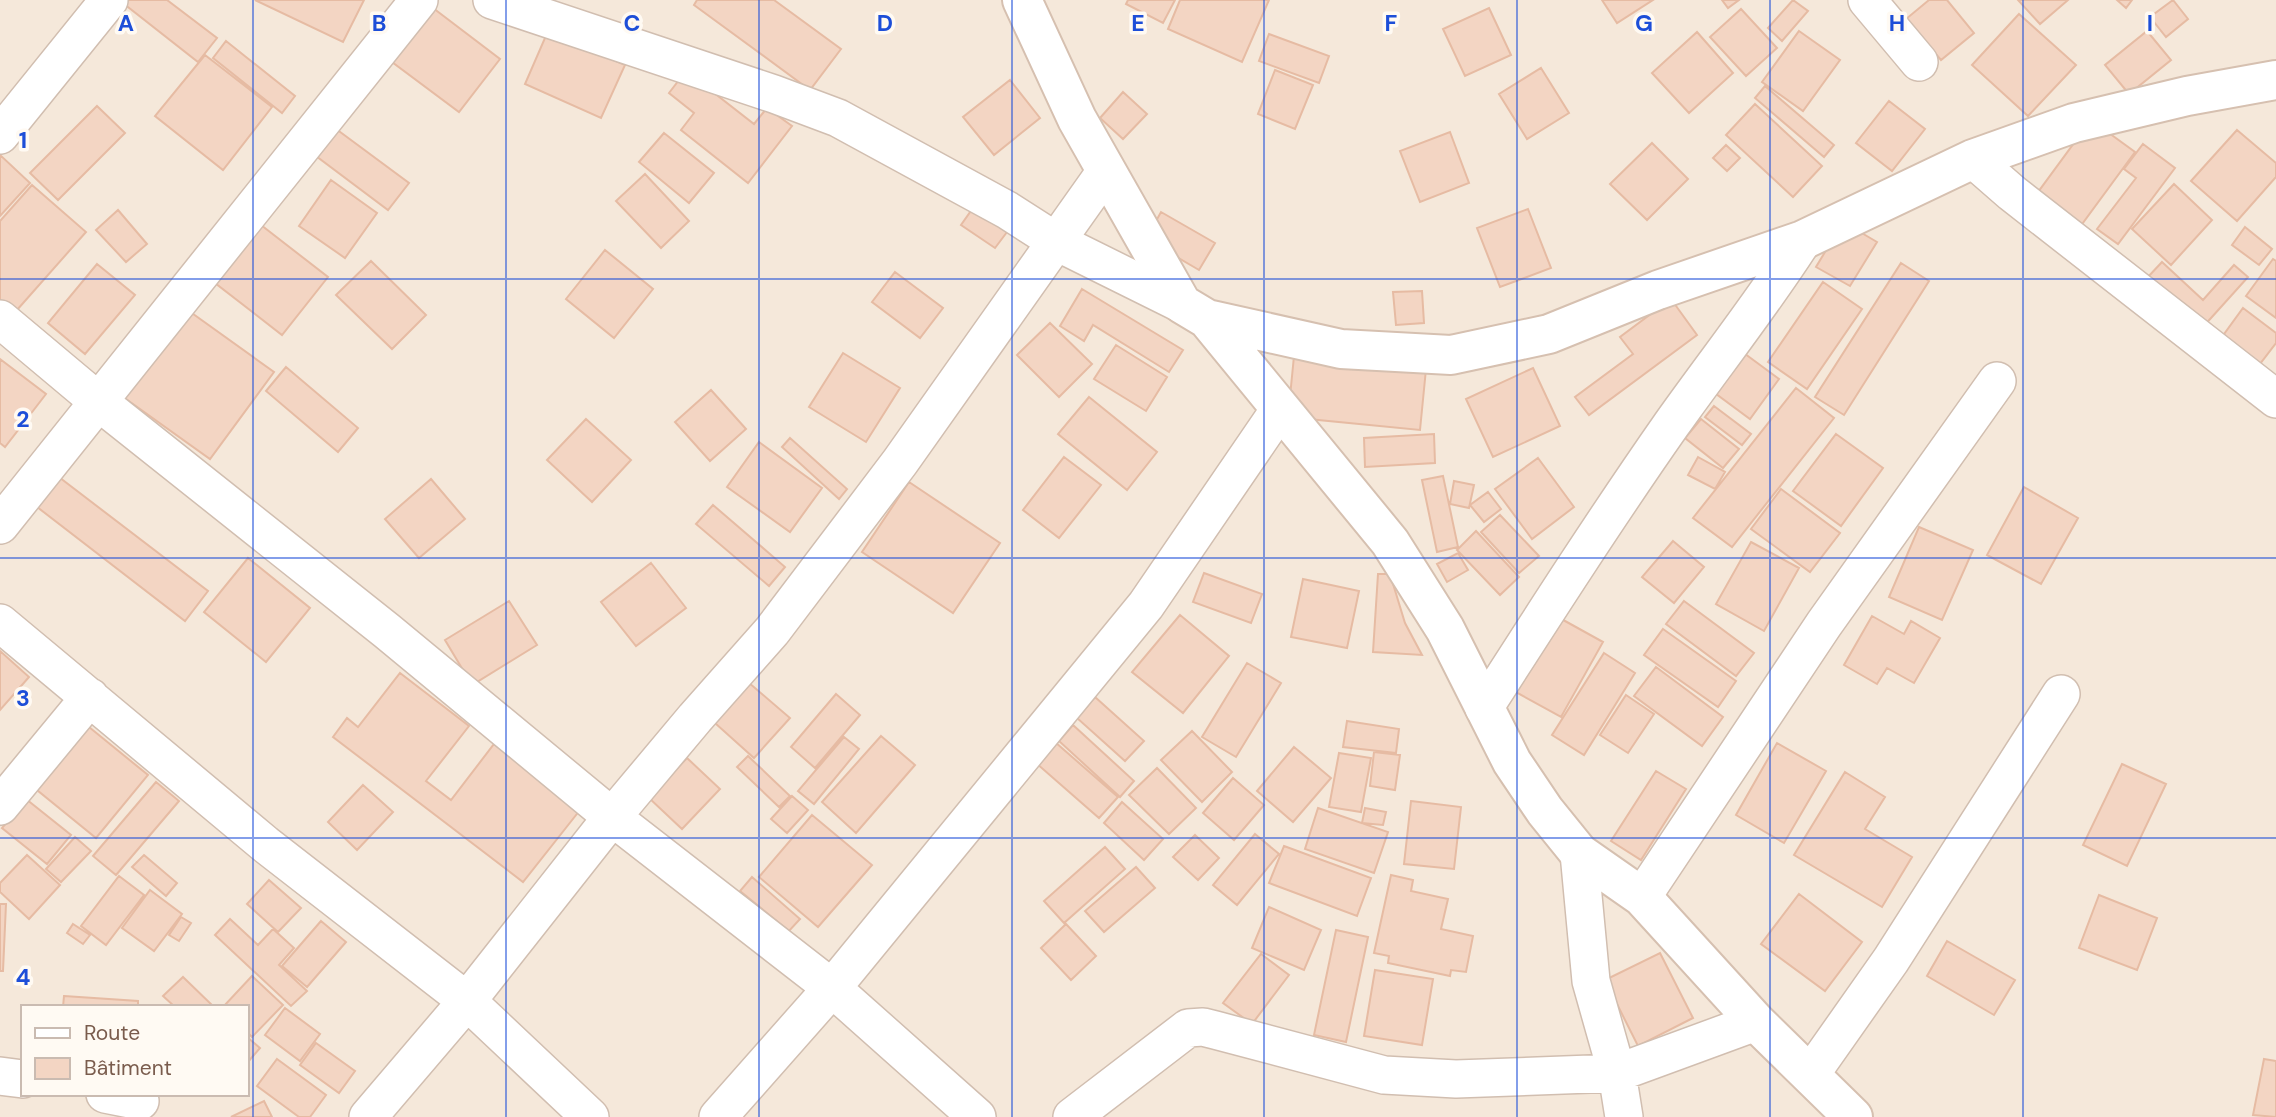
<svg xmlns="http://www.w3.org/2000/svg" width="2276" height="1117" viewBox="0 0 2276 1117" font-family="'DM Sans',sans-serif">
  <style>
    .residential { fill: #f5e8da; fill-rule: evenodd }
    .building { fill: #f3d5c3; stroke: #e6bba3; stroke-width: 2 }
    .lines { fill: none; stroke-linecap: round; stroke-linejoin: round }
    .street-casing { stroke: #d1beb0; stroke-width: 40 }
    .secondary-casing { stroke: #d6c0b0; stroke-width: 42 }
    .street { stroke: #fff; stroke-width: 37 }
    .secondary { stroke: #fff; stroke-width: 38 }
    .grid { fill: none; stroke: #1d4ed8; stroke-width: 2; stroke-opacity: 0.55 }
    .grid-label { font-size: 23px; text-anchor: middle; font-weight: bold; fill: #1d4ed8; stroke: #fffaf3; stroke-width: 7; stroke-linejoin: round; paint-order: stroke }
  </style>
  <rect width="100%" height="100%" fill="#fdf6ec"/>
  <path class="residential" d="M0,0H2276V1117H0ZM23,1007H247V1094H23Z"/>
  <path class="building" d="M119,0H167L217,38L198,62Z
    M255,0H364L343,42Z
    M697,0H774L841,49L810,90L694,5Z
    M1128,0H1175L1163,23L1126,4Z
    M1180,0H1269L1242,62L1168,29Z
    M1602,0H1653L1617,23Z
    M1722,0H1739L1728,8Z
    M1793,0L1808,11L1782,41L1768,28Z
    M1929,0H1947L1974,33L1941,60L1906,19Z
    M2018,0H2068L2040,24Z
    M2117,0H2132L2126,8Z
    M2173,0L2188,19L2166,37L2150,17Z
    M433,8L500,59L459,112L392,62Z
    M1489,8L1511,55L1465,76L1443,29Z
    M1741,9L1777,48L1746,76L1710,37Z
    M2019,14L2076,65L2028,116L1972,65Z
    M548,31L625,65L601,118L525,84Z
    M1799,31L1840,60L1803,111L1762,82Z
    M2147,31L2171,60L2129,94L2105,65Z
    M1697,32L1733,73L1689,113L1652,73Z
    M1269,34L1329,56L1319,83L1259,61Z
    M226,41L295,96L282,113L213,58Z
    M205,55L272,107L223,170L155,116Z
    M1541,68L1569,113L1527,139L1499,94Z
    M1275,70L1313,85L1295,129L1258,114Z
    M686,71L754,124L767,108L792,126L748,183L681,130L694,113L669,93Z
    M1010,80L1040,118L994,155L963,117Z
    M1765,86L1834,145L1824,157L1755,98Z
    M1123,92L1147,114L1123,139L1100,118Z
    M1889,101L1925,129L1892,171L1856,143Z
    M1755,104L1822,166L1793,197L1726,135Z
    M97,106L125,133L58,200L30,173Z
    M2091,120L2135,152L2074,235L2030,203Z
    M328,123L409,183L388,210L308,150Z
    M2237,130L2276,163V177L2237,221L2191,181Z
    M1450,132L1469,183L1420,202L1400,151Z
    M664,133L714,173L689,203L639,162Z
    M1652,143L1688,179L1647,220L1610,184Z
    M2143,144L2175,168L2118,244L2097,229L2136,178L2124,169Z
    M1726,145L1740,158L1727,171L1713,158Z
    M0,155L30,183L0,216Z
    M645,174L689,221L661,248L616,201Z
    M331,180L377,213L345,258L299,226Z
    M2174,184L2212,220L2171,265L2132,229Z
    M32,185L86,232L9,319L0,311V221Z
    M973,208L1007,232L995,248L961,225Z
    M1528,209L1551,268L1500,287L1477,228Z
    M118,210L147,244L126,262L96,230Z
    M1161,212L1215,243L1199,270L1146,239Z
    M1843,222L1877,242L1850,286L1816,267Z
    M261,225L328,277L282,335L215,283Z
    M2245,227L2272,249L2259,265L2232,245Z
    M605,250L653,289L614,338L566,299Z
    M2273,259L2276,261V318L2246,296Z
    M371,261L426,315L392,349L336,295Z
    M2162,262L2203,300L2234,265L2248,277L2202,328L2147,278Z
    M1901,263L1929,281L1844,415L1815,397Z
    M97,264L135,295L85,354L48,323Z
    M895,272L943,308L920,338L872,302Z
    M1823,282L1862,309L1807,389L1768,362Z
    M1082,289L1183,350L1169,372L1093,325L1084,341L1060,326Z
    M1422,291L1424,323L1396,325L1393,292Z
    M1671,299L1697,335L1589,415L1575,397L1633,354L1620,337Z
    M182,306L274,372L210,459L119,394Z
    M2243,308L2276,333V343L2256,369L2219,341Z
    M1050,323L1092,364L1059,397L1017,355Z
    M1116,345L1167,377L1146,411L1094,379Z
    M1733,345L1779,379L1750,419L1704,385Z
    M843,353L900,388L866,442L809,407Z
    M1294,356L1426,369L1420,430L1288,417Z
    M0,359L46,394L5,447L0,443Z
    M286,367L358,428L338,452L266,391Z
    M1533,368L1560,426L1493,457L1466,399Z
    M1796,388L1834,418L1732,547L1693,518Z
    M711,390L746,429L710,461L675,422Z
    M1089,397L1157,452L1127,490L1058,434Z
    M1714,406L1751,434L1742,445L1705,417Z
    M586,419L631,460L592,502L547,460Z
    M1701,419L1739,449L1723,468L1685,438Z
    M1434,434L1435,463L1365,467L1364,438Z
    M1836,434L1883,468L1841,526L1793,491Z
    M790,438L847,489L839,499L782,447Z
    M759,442L822,488L790,532L727,487Z
    M1064,457L1101,485L1059,538L1023,510Z
    M1698,457L1725,472L1715,489L1688,475Z
    M1538,458L1574,507L1532,539L1495,489Z
    M51,471L208,591L185,621L28,500Z
    M1443,476L1458,547L1437,552L1422,480Z
    M431,479L465,519L419,558L385,519Z
    M1454,481L1474,485L1469,508L1450,504Z
    M909,482L1000,543L953,613L862,552Z
    M2024,487L2078,518L2041,584L1987,555Z
    M1781,489L1840,533L1810,572L1751,529Z
    M1488,492L1501,509L1484,522L1470,505Z
    M713,505L785,567L769,586L696,524Z
    M1500,515L1539,556L1519,573L1481,532Z
    M1919,527L1973,550L1942,620L1889,597Z
    M1476,531L1519,577L1500,595L1457,550Z
    M1673,541L1704,567L1674,603L1642,577Z
    M1751,542L1799,568L1764,631L1716,604Z
    M1458,553L1468,570L1447,582L1437,564Z
    M248,558L310,608L266,662L204,612Z
    M651,563L686,608L636,646L601,602Z
    M1204,573L1262,594L1251,623L1193,602Z
    M1378,574H1390L1405,623L1422,655L1373,652Z
    M1303,579L1359,591L1347,648L1291,637Z
    M509,601L537,645L472,685L445,640Z
    M1684,601L1754,653L1736,676L1666,624Z
    M1180,615L1229,656L1183,713L1132,672Z
    M1556,616L1603,642L1561,717L1514,691Z
    M1872,616L1904,634L1911,621L1940,638L1914,683L1887,668L1877,684L1844,665Z
    M1663,629L1736,681L1718,707L1644,655Z
    M0,651L29,677L0,710Z
    M1604,653L1635,673L1584,755L1552,735Z
    M1247,663L1281,683L1236,757L1202,737Z
    M1656,667L1723,717L1702,746L1634,696Z
    M400,673L469,726L426,781L451,800L494,744L580,810L523,882L333,737L347,718L358,727Z
    M741,676L790,718L754,758L706,715Z
    M836,694L860,715L815,768L791,747Z
    M1626,695L1654,714L1628,753L1600,735Z
    M1095,697L1144,741L1125,761L1077,718Z
    M1347,721L1399,729L1396,753L1343,747Z
    M1073,725L1134,781L1120,797L1059,741Z
    M89,727L148,775L96,838L37,790Z
    M1192,731L1232,772L1202,802L1161,760Z
    M881,736L915,765L856,833L822,802Z
    M844,737L859,749L814,804L798,791Z
    M1055,742L1118,797L1099,818L1036,763Z
    M1777,743L1826,771L1784,843L1736,815Z
    M1294,747L1331,778L1293,822L1257,791Z
    M1374,752L1400,755L1395,790L1370,786Z
    M1339,753L1371,758L1361,812L1329,807Z
    M748,756L790,796L779,807L737,767Z
    M687,758L720,789L682,829L649,798Z
    M2122,764L2166,784L2127,866L2083,845Z
    M1157,768L1196,808L1169,834L1129,795Z
    M1656,771L1686,789L1641,860L1611,841Z
    M1845,772L1885,797L1865,829L1912,857L1882,907L1794,855Z
    M1233,778L1264,805L1234,840L1203,813Z
    M156,782L179,801L116,875L93,856Z
    M363,785L393,812L357,850L328,822Z
    M792,796L808,810L787,833L771,819Z
    M26,799L71,835L47,864L2,828Z
    M1411,801L1461,807L1454,869L1404,864Z
    M1122,802L1163,839L1144,860L1104,823Z
    M1318,808L1388,832L1374,873L1305,849Z
    M1365,808L1386,812L1383,825L1362,823Z
    M812,815L872,865L818,927L759,877Z
    M1255,834L1279,854L1237,905L1213,885Z
    M1195,835L1219,858L1198,880L1173,857Z
    M75,837L91,851L61,882L46,869Z
    M1284,846L1371,878L1357,916L1269,883Z
    M1105,847L1125,869L1064,923L1044,901Z
    M27,855L60,885L29,919L0,892V883Z
    M144,855L177,883L166,896L132,867Z
    M1136,867L1155,888L1104,932L1085,911Z
    M1391,875L1413,880L1411,891L1448,899L1441,929L1473,936L1466,972L1451,970L1450,976L1388,963L1389,956L1374,953Z
    M119,876L144,895L106,945L81,926Z
    M752,877L800,919L789,931L740,891Z
    M269,880L301,908L278,932L247,904Z
    M150,890L182,914L154,951L122,928Z
    M1799,894L1862,942L1825,991L1761,944Z
    M2099,895L2157,918L2137,970L2079,948Z
    M0,904H6L3,971H0Z
    M1269,907L1321,930L1304,970L1252,948Z
    M181,917L191,923L179,941L169,935Z
    M230,919L258,945L273,929L294,948L279,965L307,991L291,1006L215,935Z
    M321,921L346,942L307,987L282,966Z
    M73,924L90,935L83,944L67,933Z
    M1066,924L1096,956L1071,980L1041,948Z
    M1336,930L1368,937L1346,1042L1314,1035Z
    M1947,941L2015,980L1994,1015L1927,976Z
    M1660,953L1693,1018L1638,1046L1605,980Z
    M1261,954L1289,975L1252,1024L1223,1003Z
    M1375,970L1433,979L1422,1045L1364,1036Z
    M252,976L283,1005L252,1037L247,1032V1007H223Z
    M183,977L214,1007H175L163,996Z
    M64,996L138,1001V1007H63Z
    M285,1008L320,1034L300,1061L265,1035Z
    M247,1037L260,1048L247,1063Z
    M316,1043L355,1071L339,1093L300,1065Z
    M277,1059L326,1095L310,1117H299L257,1086Z
    M2264,1059L2276,1061V1117L2253,1115Z
    M264,1101L272,1117H231Z"/>
  <g class="lines">
    <g class="street-casing">
      <path id="street" d="M492,0L774,94L838,118L1007,210L1057,242L1182,304
        M1867,0L1919,62
        M0,135L109,0
        M1973,159L2012,193L2276,399
        M0,319L99,402L387,631L612,817L832,988L977,1117
        M0,525L419,0
        M0,623L265,844L467,1001L590,1117
        M1484,708C1545,613 1606,518 1671,425C1715,363 1762,304 1803,240
        M0,806L90,697
        M1579,853L1591,981L1617,1073L1624,1117
        M1642,897L1824,624L1997,381
        M1810,1075L1891,960L2061,694
        M0,1076L23,1079
        M105,1094L140,1101
        M368,1117L467,1001L612,817L695,718L772,631L900,462L1106,171
        M718,1117L832,988L1146,605L1280,409
        M1072,1117L1188,1028L1203,1027L1215,1030L1384,1075L1456,1079L1617,1073L1756,1022"/>
    </g>
    <g class="secondary-casing">
      <path id="secondary" d="M1022,0L1077,119L1182,304L1207,319L1341,349L1451,355L1549,334L1658,290L1803,240L1973,159L2074,123L2187,96L2276,80
        M1207,319L1390,542L1445,629L1512,762L1545,811L1579,853L1642,897L1756,1022L1853,1117"/>
    </g>
    <use href="#street" class="street"/>
    <use href="#secondary" class="secondary"/>
  </g>
  <path class="grid" d="M253,0V1117M506,0V1117M759,0V1117M1012,0V1117M1264,0V1117M1517,0V1117M1770,0V1117M2023,0V1117M0,279H2276M0,558H2276M0,838H2276"/>
  <g class="grid-label">
    <text x="126" y="31">A</text>
    <text x="379" y="31">B</text>
    <text x="632" y="31">C</text>
    <text x="885" y="31">D</text>
    <text x="1138" y="31">E</text>
    <text x="1391" y="31">F</text>
    <text x="1644" y="31">G</text>
    <text x="1897" y="31">H</text>
    <text x="2150" y="31">I</text>
    <text x="23" y="148">1</text>
    <text x="23" y="427">2</text>
    <text x="23" y="706">3</text>
    <text x="23" y="985">4</text>
  </g>
  <rect x="21" y="1005" width="228" height="91" fill="#fffaf3" stroke="#cabbb1" stroke-width="2"/>
  <rect x="35" y="1028" width="35" height="10" fill="#ffffff" stroke="#cabbb1" stroke-width="2"/>
  <text x="84" y="1040" font-size="21" fill="#7a5c4d">Route</text>
  <rect x="35" y="1058" width="35" height="21" fill="#f3d5c3" stroke="#cabbb1" stroke-width="2"/>
  <text x="84" y="1075" font-size="21" fill="#7a5c4d">Bâtiment</text>
</svg>
